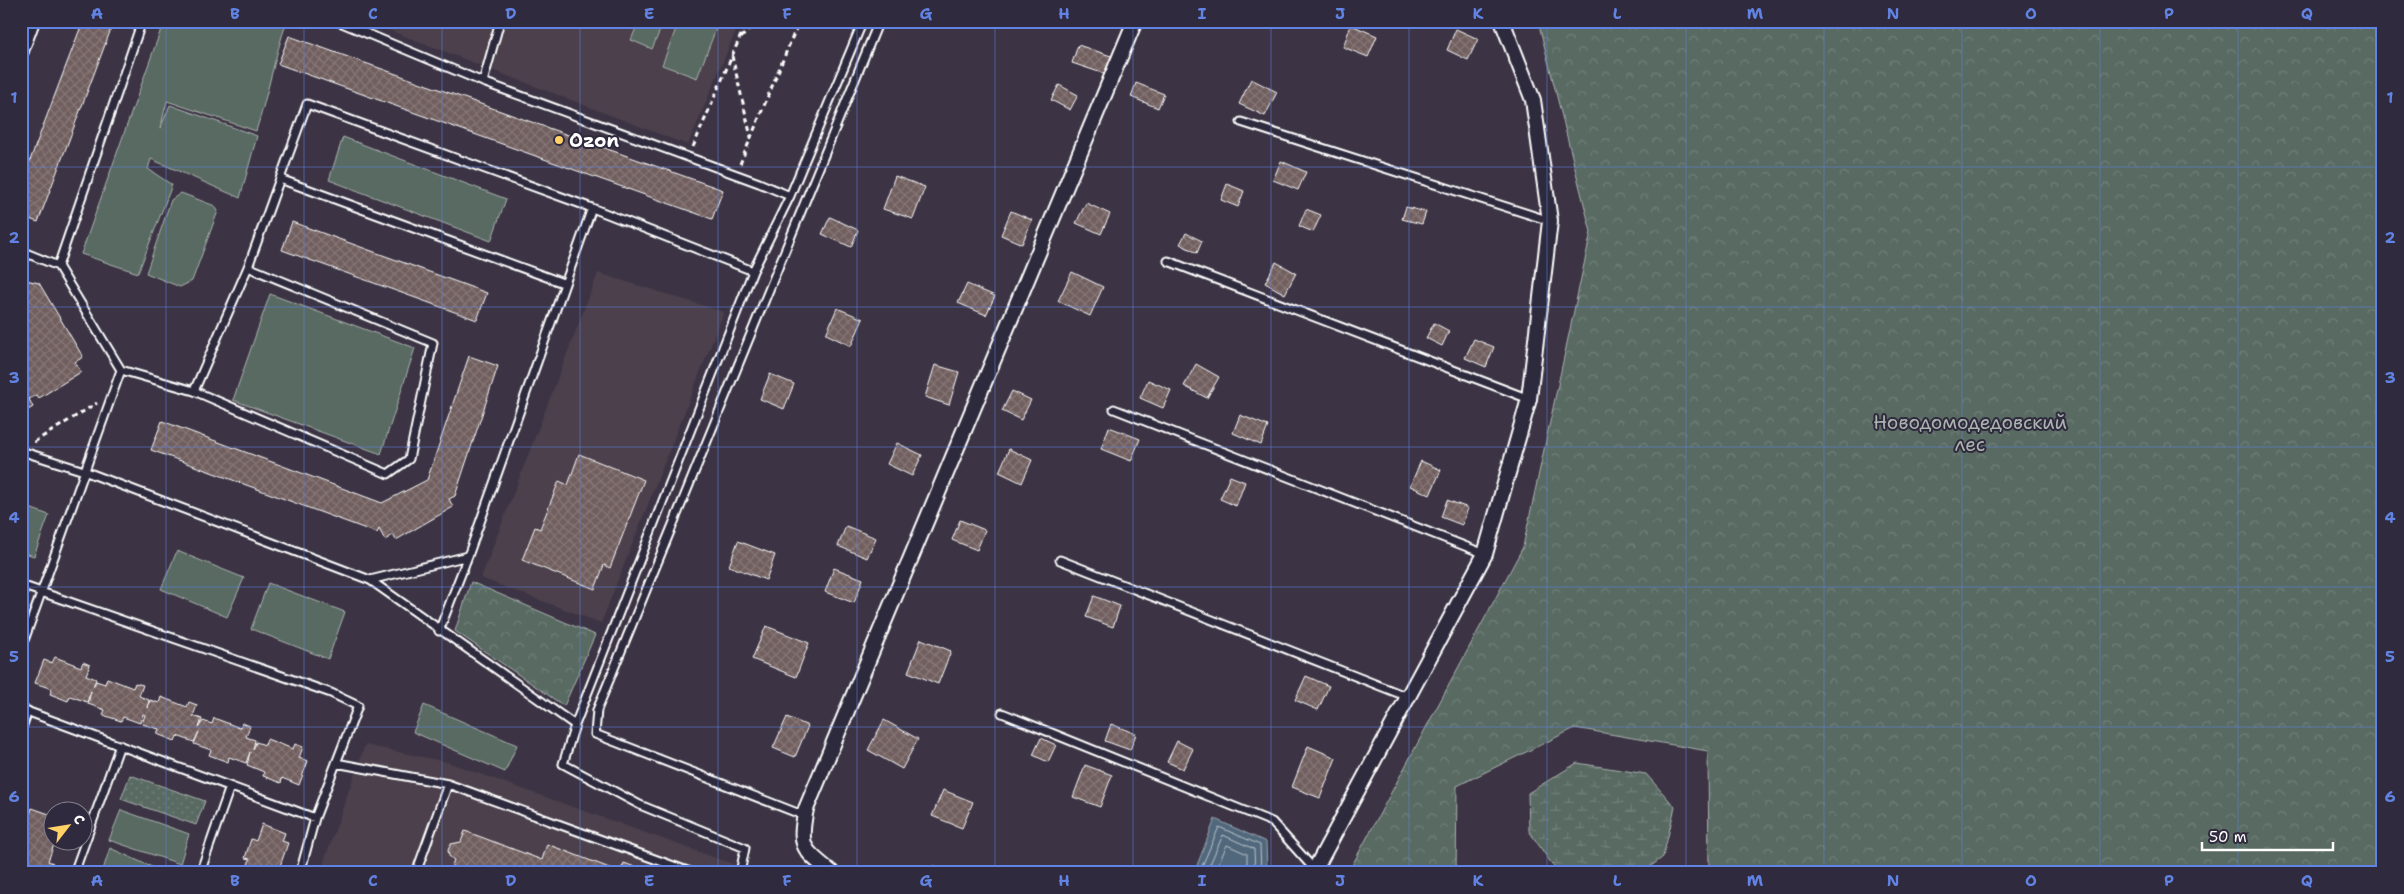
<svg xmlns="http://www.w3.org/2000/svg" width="2404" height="894" viewBox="0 0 2404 894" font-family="'Shantell Sans',sans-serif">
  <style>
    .built { fill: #4c414c }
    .grass { fill: url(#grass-dots); stroke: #acb4b0 }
    .forest { fill: url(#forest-crowns); stroke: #acb4b0 }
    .wetland { fill: url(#wetland-marsh); stroke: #acb4b0 }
    .park { fill: #586a62; stroke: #acb4b0 }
    .water { fill: #51687c; stroke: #97a4b0 }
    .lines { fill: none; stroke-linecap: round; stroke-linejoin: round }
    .shore { stroke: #b9c3cb; stroke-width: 1 }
    .building { fill: url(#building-cross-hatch); stroke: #fff }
    .service-casing { stroke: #fff; stroke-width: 11 }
    .minor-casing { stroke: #fff; stroke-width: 18 }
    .path { stroke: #fff; stroke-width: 3; stroke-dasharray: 5 4; stroke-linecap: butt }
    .service { stroke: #2f2a3d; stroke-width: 7 }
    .minor { stroke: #2f2a3d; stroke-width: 14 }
    .grid { fill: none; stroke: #6183e4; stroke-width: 1; stroke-opacity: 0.55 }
    .poi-dot { fill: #ffd166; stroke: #2f2a3d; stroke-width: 2 }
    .labels { text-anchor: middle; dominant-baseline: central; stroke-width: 4; stroke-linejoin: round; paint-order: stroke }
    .poi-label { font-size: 19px; font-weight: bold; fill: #fff; stroke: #2f2a3d; text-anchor: start }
    .park-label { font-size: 19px; fill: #acb4b0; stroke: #2f2a3d }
    .neatline { fill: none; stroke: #6183e4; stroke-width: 2 }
    .grid-label { font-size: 16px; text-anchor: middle; font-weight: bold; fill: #6183e4 }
  </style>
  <defs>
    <pattern id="grass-dots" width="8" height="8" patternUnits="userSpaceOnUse" patternTransform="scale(1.25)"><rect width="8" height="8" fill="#586a62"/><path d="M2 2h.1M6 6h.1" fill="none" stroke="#71807a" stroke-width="1.8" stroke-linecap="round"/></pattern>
    <pattern id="forest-crowns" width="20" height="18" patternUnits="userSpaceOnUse" patternTransform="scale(1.25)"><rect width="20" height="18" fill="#586a62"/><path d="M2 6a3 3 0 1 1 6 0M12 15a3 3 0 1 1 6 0" fill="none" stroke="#71807a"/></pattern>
    <pattern id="wetland-marsh" width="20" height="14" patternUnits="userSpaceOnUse" patternTransform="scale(1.25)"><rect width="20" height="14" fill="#586a62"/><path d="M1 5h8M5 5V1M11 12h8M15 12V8" fill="none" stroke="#71807a"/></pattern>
    <pattern id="building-cross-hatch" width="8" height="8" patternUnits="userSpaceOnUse" patternTransform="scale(1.25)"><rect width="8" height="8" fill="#715e5e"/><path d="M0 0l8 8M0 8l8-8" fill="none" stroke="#867676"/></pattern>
  </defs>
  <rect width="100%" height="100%" fill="#3c3444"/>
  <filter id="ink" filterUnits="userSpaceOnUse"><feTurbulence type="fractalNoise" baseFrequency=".02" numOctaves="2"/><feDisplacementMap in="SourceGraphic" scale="10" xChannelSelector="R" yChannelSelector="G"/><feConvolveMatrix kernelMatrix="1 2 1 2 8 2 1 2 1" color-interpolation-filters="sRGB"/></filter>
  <g filter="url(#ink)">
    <path class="built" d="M365,21H740L688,145Z
      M598,273L724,312L601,623L481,578Z
      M365,745L447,762L758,873H320Z"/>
    <path class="grass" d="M130,775L205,801L196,825L121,799Z"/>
    <path class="forest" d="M1538,21H2383V873H1709L1708,751L1575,728L1457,786L1456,873H1348L1523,547L1591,232Z
      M471,582L595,635L564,706L455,631Z"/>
    <path class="wetland" d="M1577,763L1646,774L1675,807L1663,857L1642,873H1558L1529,831L1528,793Z"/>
    <path class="park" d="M164,21H287C274,58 268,94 256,131L167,101L160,129L170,105L257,136L240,198L151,159L148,169L172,185L138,273L81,254Z
      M639,21H664L652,49L631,40Z
      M679,21H719L697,78L662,65Z
      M343,137L506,199L491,241L329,180Z
      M181,193L215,206L218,211L192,281L180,287L146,273L171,200Z
      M270,294L415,348L381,454L233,400Z
      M21,505L49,515L34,556L21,552Z
      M177,551L244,578L227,617L161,589Z
      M268,583L345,612L328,659L251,629Z
      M424,705L517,745L505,772L413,732Z
      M121,810L189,834L180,864L109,840Z
      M110,848L154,868L152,873H102Z"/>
    <path class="water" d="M1215,819L1266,842L1267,868L1265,873H1194Z"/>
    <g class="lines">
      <path class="shore" d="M1199,873L1219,827L1260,845L1261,873
        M1206,873L1223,835L1254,849L1255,873
        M1214,873L1227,845L1247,854V873"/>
    </g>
    <path class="building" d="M83,21H114L38,222L21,216V184Z
      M1351,25L1377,36L1368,57L1343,47Z
      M1456,29L1478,39L1468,60L1447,50Z
      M289,36L723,190L712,219L278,64Z
      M1078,45L1111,56L1105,74L1072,63Z
      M1251,79L1277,92L1265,116L1239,104Z
      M1136,83L1164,94L1158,108L1131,97Z
      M1059,85L1078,95L1070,110L1051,100Z
      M1281,161L1306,172L1298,190L1273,180Z
      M895,176L925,187L913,219L883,209Z
      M1227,184L1244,191L1238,207L1221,200Z
      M1086,203L1110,214L1101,234L1076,223Z
      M1406,207L1426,212L1422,224L1402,219Z
      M1306,209L1321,215L1313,232L1299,226Z
      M1011,211L1032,220L1022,244L1001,235Z
      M830,217L858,230L851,247L822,234Z
      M292,222L487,293L477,320L282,250Z
      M1186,233L1202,241L1197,253L1180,244Z
      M1276,262L1296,273L1285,294L1265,283Z
      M1072,272L1103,287L1090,316L1058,301Z
      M26,280L39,283L83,357L75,362L81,372L39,398L37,395L29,399L33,407L21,414V284Z
      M967,284L995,296L986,315L958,303Z
      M837,308L863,319L851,346L826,334Z
      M1434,323L1449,331L1442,346L1426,338Z
      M1474,339L1494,347L1486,367L1465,358Z
      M469,356L498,366L455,496L449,499L453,507L396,540L393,535L385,540L379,529L377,533L151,450L162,421L382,503L427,480Z
      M1196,364L1219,377L1207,398L1184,386Z
      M935,365L959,372L949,405L925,397Z
      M770,374L794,384L784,409L760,399Z
      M1148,380L1171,390L1163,408L1140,398Z
      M1012,391L1031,400L1021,420L1002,411Z
      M1240,415L1268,426L1261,445L1233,433Z
      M1109,427L1140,439L1131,461L1101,449Z
      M897,443L922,455L912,476L887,464Z
      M1009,449L1032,460L1022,483L999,472Z
      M579,454L644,480L610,568L604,565L595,589L522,560L535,527L540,529L559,481L568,485Z
      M1421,461L1441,470L1430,495L1410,486Z
      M1230,476L1245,482L1236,506L1220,499Z
      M1447,500L1468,508L1462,525L1441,517Z
      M960,520L985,530L977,550L952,540Z
      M846,526L876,538L867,558L838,546Z
      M738,541L775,555L766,580L729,566Z
      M834,568L863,579L854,603L825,592Z
      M1094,596L1120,606L1113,627L1086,617Z
      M766,626L809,643L796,677L752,659Z
      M921,639L951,651L938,684L908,672Z
      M55,657L81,667L83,662L90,665L86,675L96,679L93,687L96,681L105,684L107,678L133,688L135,683L143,685L139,696L149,700L148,708L150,700L159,703L161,697L187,707L189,702L197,705L193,716L202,719L199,727L203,721L212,724L214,718L240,728L242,723L250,726L246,737L255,740L253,750L256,742L265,745L267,739L293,749L295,744L303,747L299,758L308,761L299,785L282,778L281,783L263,776L264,772L247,765L250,752L246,763L229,757L228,762L209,755L211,750L194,744L199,732L194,742L177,736L175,741L157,734L159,729L142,724L145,715L143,714L140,723L123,717L121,721L103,715L105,710L88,704L91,691L87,702L70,696L68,701L50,694L52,689L35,683L44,660L52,663Z
      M1306,676L1329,686L1318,710L1295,700Z
      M787,717L808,726L795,757L773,748Z
      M884,720L918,739L902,769L868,750Z
      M1111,724L1136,734L1130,750L1105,741Z
      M1041,738L1056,745L1048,762L1033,755Z
      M1177,741L1193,749L1183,769L1167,762Z
      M1308,746L1336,758L1320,798L1292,787Z
      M1085,765L1112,775L1100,807L1073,797Z
      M943,790L973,802L962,828L932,816Z
      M32,808L52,815V842H55L48,861L53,863L50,871L44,869L43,873H21V832H24Z
      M262,824L285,833L282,841L288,843L279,869L283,873H245L250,859L245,858L251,839L256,841Z
      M465,831L542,860L547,844L620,872L624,863L651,873H464L451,868L454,860L449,856L448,850L451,844L461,842Z"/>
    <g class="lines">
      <g class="service-casing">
        <path id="service" d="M337,21L483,82L759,183L790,196
          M483,82L500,21
          M1241,122L1550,221
          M280,179L563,283
          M21,251L58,266L121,370L194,391L388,474L409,459L433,343L248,267
          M1168,261L1529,399
          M58,266L142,21
          M194,391L248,267L307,104L592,208L753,271
          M1114,409L1485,554
          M21,451L84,471L370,580L575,725
          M1060,560L1408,697
          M370,580L468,556L592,208
          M21,585L331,693L358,706L315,818L300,873
          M439,631L468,556
          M21,649L121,370
          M21,709L315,818
          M1002,713L1272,822L1314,869
          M21,730L28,711
          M336,763L448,784L416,873
          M448,784L693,873
          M805,816L595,734L597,710L879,21
          M934,871L939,873
          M74,873L120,745
          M200,873L230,787
          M740,873L745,848L640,805L563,764L575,725L753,271L790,196L863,21"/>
      </g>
      <g class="minor-casing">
        <path id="minor" d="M21,51L32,21
          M832,873C803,849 798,848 806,809L1135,21
          M1313,873L1485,554L1529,399L1550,221L1533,100L1502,21"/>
      </g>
      <path class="path" d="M741,38L756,21
        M732,56L751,137
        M693,147L747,21
        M740,164L799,21
        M34,442L97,403"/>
      <use href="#service" class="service"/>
      <use href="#minor" class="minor"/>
    </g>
  </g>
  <path class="grid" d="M166,21V873M304,21V873M442,21V873M580,21V873M718,21V873M857,21V873M995,21V873M1133,21V873M1271,21V873M1409,21V873M1547,21V873M1686,21V873M1824,21V873M1962,21V873M2100,21V873M2238,21V873M21,167H2383M21,307H2383M21,447H2383M21,587H2383M21,727H2383"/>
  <circle class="poi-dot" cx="559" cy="140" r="5"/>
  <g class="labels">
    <g class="poi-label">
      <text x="569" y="140">Ozon</text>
    </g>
    <g class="park-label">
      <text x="1970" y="422">Новодомодедовский<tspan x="1970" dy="22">лес</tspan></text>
    </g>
  </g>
  <rect width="2404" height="894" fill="none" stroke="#2f2a3d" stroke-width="55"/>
  <g transform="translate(68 826) rotate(59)"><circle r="24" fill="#2f2a3d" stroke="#827f8b"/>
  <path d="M0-4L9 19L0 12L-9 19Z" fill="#ffd166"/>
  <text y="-8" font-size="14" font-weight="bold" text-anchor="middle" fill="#ffffff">С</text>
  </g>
  <path d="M2202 842v8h131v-8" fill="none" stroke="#ffffff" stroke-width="2.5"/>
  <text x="2209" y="842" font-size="15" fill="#ffffff" stroke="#2f2a3d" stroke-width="4" paint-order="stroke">50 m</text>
  <rect x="28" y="28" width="2348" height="838" class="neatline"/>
  <g class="grid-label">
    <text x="97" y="19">A</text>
    <text x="235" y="19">B</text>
    <text x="373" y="19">C</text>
    <text x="511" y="19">D</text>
    <text x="649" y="19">E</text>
    <text x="787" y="19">F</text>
    <text x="926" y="19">G</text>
    <text x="1064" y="19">H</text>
    <text x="1202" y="19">I</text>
    <text x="1340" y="19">J</text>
    <text x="1478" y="19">K</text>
    <text x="1617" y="19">L</text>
    <text x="1755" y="19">M</text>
    <text x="1893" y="19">N</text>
    <text x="2031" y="19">O</text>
    <text x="2169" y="19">P</text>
    <text x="2307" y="19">Q</text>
    <text x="14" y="103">1</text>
    <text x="2390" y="103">1</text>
    <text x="14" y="243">2</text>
    <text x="2390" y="243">2</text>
    <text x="14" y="383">3</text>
    <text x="2390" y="383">3</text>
    <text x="14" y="523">4</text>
    <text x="2390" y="523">4</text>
    <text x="14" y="662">5</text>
    <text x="2390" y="662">5</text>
    <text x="14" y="802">6</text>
    <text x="2390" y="802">6</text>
    <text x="97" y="886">A</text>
    <text x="235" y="886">B</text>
    <text x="373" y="886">C</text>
    <text x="511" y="886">D</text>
    <text x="649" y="886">E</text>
    <text x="787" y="886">F</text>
    <text x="926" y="886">G</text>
    <text x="1064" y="886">H</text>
    <text x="1202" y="886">I</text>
    <text x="1340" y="886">J</text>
    <text x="1478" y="886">K</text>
    <text x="1617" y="886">L</text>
    <text x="1755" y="886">M</text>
    <text x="1893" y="886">N</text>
    <text x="2031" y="886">O</text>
    <text x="2169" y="886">P</text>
    <text x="2307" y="886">Q</text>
  </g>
</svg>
